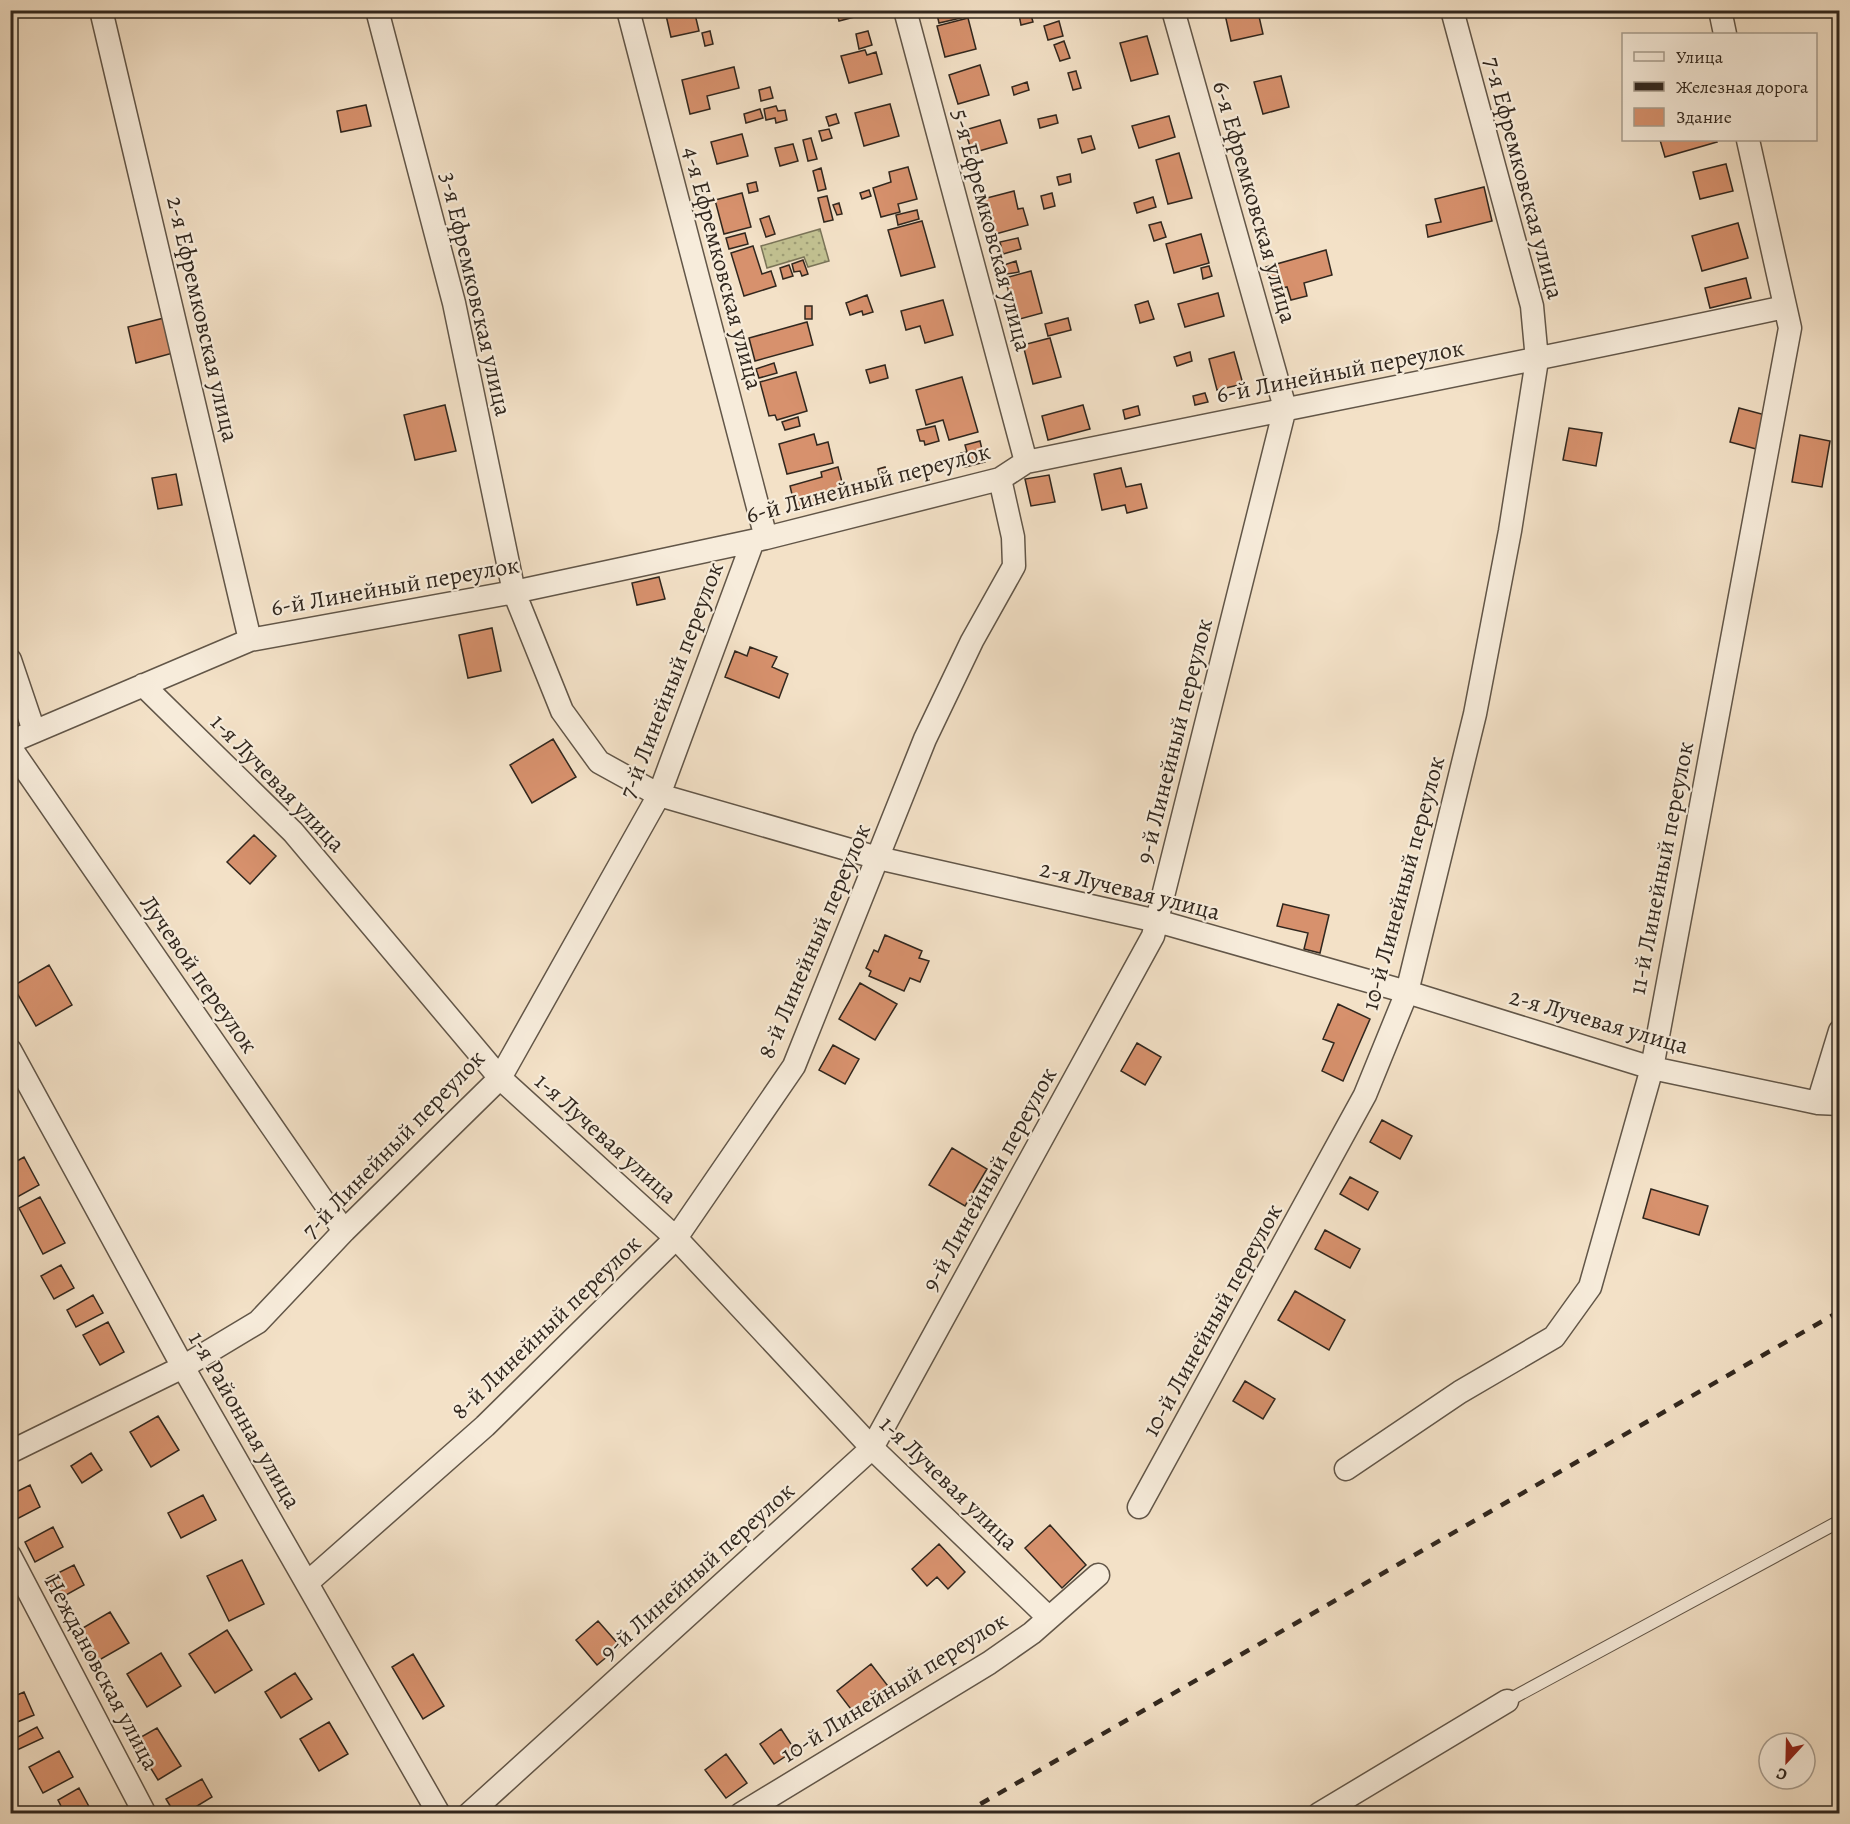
<svg xmlns="http://www.w3.org/2000/svg" width="1850" height="1824" viewBox="0 0 1850 1824" font-family="Alegreya,serif">
  <style>
    .park { fill: url(#park-dots); stroke: #7a7458; stroke-width: 1.5 }
    .building { fill: #d7916d; stroke: #31271e; stroke-width: 1.5 }
    .lines { fill: none; stroke-linecap: round; stroke-linejoin: round }
    .lane-casing { stroke: #625648; stroke-width: 14 }
    .street-casing { stroke: #625648; stroke-width: 25 }
    .lane { stroke: #f7ecdb; stroke-width: 12 }
    .street { stroke: #f7ecdb; stroke-width: 22 }
    .rail { stroke: #31271e; stroke-width: 4.5; stroke-dasharray: 10 10; stroke-linecap: butt }
    .labels { text-anchor: middle; dominant-baseline: central; stroke-width: 4.5; stroke-linejoin: round; paint-order: stroke }
    .street-label { font-size: 24px; fill: #31271e; stroke: #f7ecdb }
  </style>
  <defs>
    <pattern id="park-dots" width="8" height="8" patternUnits="userSpaceOnUse" patternTransform="scale(1.5)"><rect width="8" height="8" fill="#c2c191"/><path d="M2 2h.1M6 6h.1" fill="none" stroke="#9e9d76" stroke-width="1.8" stroke-linecap="round"/></pattern>
  </defs>
  <rect width="100%" height="100%" fill="#f3e1c7"/>
  <filter id="stains"><feTurbulence type="fractalNoise" baseFrequency=".00333" numOctaves="4"/><feColorMatrix values="0 0 0 0 .2 0 0 0 0 .09 0 0 0 0 .02 0 0 0 .5 -.17"/></filter>
  <radialGradient id="worn" r=".72"><stop offset=".6" stop-color="#630" stop-opacity="0"/><stop offset="1" stop-color="#630" stop-opacity=".3"/></radialGradient>
  <path class="park" d="M820,229L829,261L808,267L804,257L767,268L761,246Z"/>
  <path class="building" d="M267,10H291L268,16Z
    M694,10L699,31L671,37L665,11Z
    M836,10H865L866,14L839,21Z
    M936,10L960,11L961,18L939,23Z
    M1018,10H1036L1037,14L1031,15L1033,22L1021,25Z
    M1224,10H1266L1258,12L1263,34L1231,41Z
    M968,18L976,49L945,57L937,26Z
    M1059,21L1063,36L1048,40L1044,26Z
    M710,31L713,44L705,46L702,33Z
    M868,31L872,45L859,49L856,34Z
    M1147,36L1158,74L1131,81L1120,43Z
    M1064,41L1070,58L1060,61L1054,45Z
    M865,50L867,55L876,52L882,74L849,83L841,56Z
    M980,65L989,95L958,104L949,75Z
    M734,67L739,88L707,96L710,109L690,114L682,80Z
    M1076,71L1081,88L1073,90L1068,73Z
    M1281,76L1289,107L1263,114L1254,82Z
    M1027,82L1029,90L1014,95L1012,87Z
    M770,87L773,98L761,101L759,90Z
    M890,104L899,136L864,146L855,113Z
    M366,105L371,126L341,132L337,111Z
    M776,106L778,111L785,110L787,120L776,123L775,118L766,120L764,109Z
    M760,109L763,118L746,123L744,114Z
    M836,114L839,123L829,126L826,117Z
    M1056,115L1058,123L1040,128L1038,119Z
    M1169,116L1175,137L1139,148L1132,126Z
    M1000,120L1007,143L972,153L965,130Z
    M829,129L832,138L822,141L819,131Z
    M742,134L748,156L717,164L711,142Z
    M1091,136L1095,149L1082,153L1078,139Z
    M811,138L817,159L808,161L803,140Z
    M1660,140H1716L1717,142L1665,157Z
    M793,144L798,161L780,166L775,148Z
    M1179,153L1192,198L1168,204L1156,160Z
    M1726,164L1733,191L1700,199L1693,172Z
    M908,167L917,199L898,204L900,212L881,217L873,188L891,182L889,172Z
    M821,168L826,189L818,191L813,171Z
    M1070,174L1071,182L1059,185L1057,177Z
    M756,182L758,191L749,193L747,184Z
    M1484,187L1492,221L1428,237L1426,225L1441,222L1435,199Z
    M869,190L871,196L862,199L860,193Z
    M1014,191L1018,209L1023,208L1028,225L992,235L983,199Z
    M742,193L751,227L724,234L715,200Z
    M1052,193L1055,206L1044,209L1041,196Z
    M827,196L833,220L824,222L818,198Z
    M1153,197L1156,207L1137,213L1134,203Z
    M839,203L842,214L837,215L833,205Z
    M917,210L919,219L898,225L896,215Z
    M769,216L775,234L766,237L760,219Z
    M922,221L935,267L901,276L888,230Z
    M1161,222L1166,237L1154,241L1149,225Z
    M1738,223L1748,258L1702,271L1692,236Z
    M745,233L748,244L729,249L726,238Z
    M1201,234L1209,263L1174,273L1166,244Z
    M1018,238L1021,249L1003,254L1000,242Z
    M753,246L762,274L771,271L776,286L744,296L731,253Z
    M1326,250L1332,275L1304,283L1307,296L1291,300L1287,287L1273,290L1266,267Z
    M803,260L808,274L802,276L800,271L794,272L792,264Z
    M1016,261L1019,272L1007,274L1004,265Z
    M789,265L793,276L783,279L780,268Z
    M1209,266L1212,276L1203,279L1201,268Z
    M1031,271L1042,313L1016,320L1005,278Z
    M1746,278L1751,298L1710,308L1705,288Z
    M1218,293L1224,316L1185,327L1178,304Z
    M867,295L873,312L863,315L862,311L850,315L846,303Z
    M943,300L953,335L925,343L920,326L906,330L901,311Z
    M1148,301L1154,319L1140,323L1135,305Z
    M805,306H812V319H805Z
    M164,318L173,353L136,363L128,327Z
    M1068,318L1071,330L1048,336L1045,324Z
    M807,322L813,345L755,361L749,338Z
    M1050,338L1061,377L1033,384L1023,345Z
    M1190,352L1192,361L1177,366L1174,357Z
    M1234,352L1243,384L1217,390L1209,359Z
    M774,363L777,373L759,378L756,369Z
    M885,365L888,378L870,383L866,370Z
    M796,372L807,411L777,420L775,415L769,416L760,382Z
    M962,377L978,432L949,440L943,420L926,425L916,390Z
    M1205,393L1208,402L1195,405L1193,396Z
    M445,405L456,451L415,460L404,415Z
    M1083,405L1090,429L1048,440L1042,416Z
    M1138,406L1140,415L1125,419L1123,410Z
    M1739,408L1769,416L1760,450L1730,442Z
    M798,417L800,426L785,430L782,422Z
    M935,426L939,441L925,445L924,441H920L917,430Z
    M1569,428L1602,433L1596,466L1563,460Z
    M814,434L817,445L828,442L833,463L787,474L779,444Z
    M1800,435L1830,441L1822,487L1792,482Z
    M980,441L985,462L965,467L961,453L967,452L965,445Z
    M838,467L846,497L796,511L790,486L822,477L821,472Z
    M885,467L890,484L882,486L878,469Z
    M1121,468L1126,487L1141,484L1147,508L1127,513L1125,505L1102,510L1094,474Z
    M176,474L182,505L158,509L152,478Z
    M1049,475L1055,502L1031,506L1025,479Z
    M659,577L665,599L637,605L632,583Z
    M492,628L501,671L468,678L459,635Z
    M750,647L777,657L772,667L788,674L779,698L725,677L735,651L747,656Z
    M553,739L576,777L532,803L510,765Z
    M254,835L276,856L250,884L227,862Z
    M1283,904L1329,915L1320,953L1304,949L1308,933L1277,926Z
    M885,935L922,951L919,958L929,961L920,982L910,978L904,991L869,976L871,971L866,968L874,950L878,952Z
    M49,965L72,1005L36,1026L13,986Z
    M860,983L897,1004L875,1040L839,1019Z
    M1338,1004L1370,1019L1343,1081L1322,1071L1334,1043L1323,1039Z
    M1137,1043L1161,1057L1145,1085L1121,1071Z
    M833,1045L859,1059L845,1084L819,1070Z
    M1382,1120L1412,1136L1400,1159L1370,1142Z
    M952,1148L987,1169L965,1206L929,1185Z
    M24,1157L39,1185L10,1201V1165Z
    M1350,1177L1378,1192L1368,1210L1340,1194Z
    M1651,1189L1708,1206L1699,1235L1643,1218Z
    M40,1197L65,1243L43,1254L19,1208Z
    M1325,1230L1360,1249L1350,1268L1315,1249Z
    M61,1265L74,1288L54,1299L41,1276Z
    M1295,1291L1345,1320L1329,1350L1278,1320Z
    M93,1295L103,1313L76,1327L67,1310Z
    M108,1322L124,1352L100,1365L83,1335Z
    M1245,1381L1275,1399L1263,1419L1233,1401Z
    M158,1416L179,1450L151,1467L130,1432Z
    M91,1453L102,1470L82,1483L71,1466Z
    M30,1485L40,1507L11,1522L10,1495Z
    M203,1495L216,1520L181,1538L168,1513Z
    M1050,1525L1086,1565L1062,1588L1025,1548Z
    M53,1527L63,1547L35,1562L25,1542Z
    M939,1544L965,1572L948,1589L937,1577L927,1586L912,1569Z
    M242,1560L264,1604L229,1621L207,1576Z
    M74,1565L84,1585L57,1600L46,1579Z
    M110,1612L129,1643L94,1663L76,1632Z
    M598,1621L620,1646L597,1665L576,1640Z
    M227,1630L252,1670L215,1693L189,1654Z
    M161,1653L181,1686L147,1707L127,1674Z
    M413,1654L444,1706L423,1719L392,1667Z
    M871,1664L891,1690L857,1717L837,1691Z
    M295,1673L312,1699L281,1718L265,1692Z
    M24,1692L34,1715L10,1725V1698Z
    M329,1722L348,1754L319,1771L300,1739Z
    M37,1727L43,1738L17,1750L12,1740Z
    M157,1728L181,1766L158,1780L134,1741Z
    M781,1729L795,1750L774,1764L760,1744Z
    M59,1751L73,1777L43,1793L29,1767Z
    M726,1754L747,1783L726,1798L705,1770Z
    M202,1779L212,1797L184,1814H175L166,1799Z
    M79,1788L93,1814H65L58,1800Z"/>
  <g class="lines">
    <g class="lane-casing">
      <path id="lane" d="M1507,1701L1840,1521"/>
    </g>
    <g class="street-casing">
      <path id="street" d="M101,10L250,640
        M377,10L454,303L514,592L562,711L599,762L659,795L878,858L1157,921L1407,992L1652,1068L1818,1103L1840,1104
        M628,10L766,538
        M905,10L1026,462
        M1720,10L1725,34
        M10,660L34,731
        M143,685L293,832L500,1078L676,1238L872,1448L1048,1617
        M10,742L250,640L514,592L766,538L1000,479L1026,462C1279,410 1533,361 1785,307
        M10,747L344,1231
        M10,1050L183,1367L439,1814
        M1818,1103L1840,1031
        M10,1452L183,1367L258,1322L344,1231L500,1078L659,795L753,541
        M1346,1469L1460,1392L1554,1337L1590,1287L1652,1068L1790,328L1748,140
        M1139,1507L1365,1095L1407,992L1475,714L1510,531L1537,360L1532,306L1452,10
        M10,1556L145,1814
        M307,1583L485,1426L676,1238L794,1066L925,739L972,641L1014,566L1013,537L1000,479
        M469,1814L872,1448L1153,936L1285,408L1173,10
        M741,1814L989,1663L1032,1633L1098,1575
        M1319,1814L1507,1701"/>
    </g>
    <use href="#lane" class="lane"/>
    <use href="#street" class="street"/>
    <path class="rail" d="M963,1814L1840,1311"/>
  </g>
  <g class="labels">
    <g class="street-label">
      <text transform="translate(1524 178) rotate(75)">7-я Ефремковская улица</text>
      <text transform="translate(1255 202) rotate(74)">6-я Ефремковская улица</text>
      <text transform="translate(992 230) rotate(75)">5-я Ефремковская улица</text>
      <text transform="translate(723 268) rotate(75)">4-я Ефремковская улица</text>
      <text transform="translate(476 294) rotate(77)">3-я Ефремковская улица</text>
      <text transform="translate(203 319) rotate(77)">2-я Ефремковская улица</text>
      <text transform="translate(1340 371) rotate(-11)">6-й Линейный переулок</text>
      <text transform="translate(868 483) rotate(-15)">6-й Линейный переулок</text>
      <text transform="translate(395 586) rotate(-10)">6-й Линейный переулок</text>
      <text transform="translate(671 680) rotate(-69)">7-й Линейный переулок</text>
      <text transform="translate(1174 741) rotate(-76)">9-й Линейный переулок</text>
      <text transform="translate(278 783) rotate(46)">1-я Лучевая улица</text>
      <text transform="translate(1661 868) rotate(-79)">11-й Линейный переулок</text>
      <text transform="translate(1403 883) rotate(-75)">10-й Линейный переулок</text>
      <text transform="translate(1130 890) rotate(14)">2-я Лучевая улица</text>
      <text transform="translate(814 941) rotate(-67)">8-й Линейный переулок</text>
      <text transform="translate(199 974) rotate(55)">Лучевой переулок</text>
      <text transform="translate(1599 1021) rotate(16)">2-я Лучевая улица</text>
      <text transform="translate(606 1138) rotate(42)">1-я Лучевая улица</text>
      <text transform="translate(393 1144) rotate(-46)">7-й Линейный переулок</text>
      <text transform="translate(989 1179) rotate(-61)">9-й Линейный переулок</text>
      <text transform="translate(1212 1320) rotate(-61)">10-й Линейный переулок</text>
      <text transform="translate(546 1327) rotate(-44)">8-й Линейный переулок</text>
      <text transform="translate(245 1420) rotate(60)">1-я Районная улица</text>
      <text transform="translate(949 1483) rotate(44)">1-я Лучевая улица</text>
      <text transform="translate(697 1571) rotate(-42)">9-й Линейный переулок</text>
      <text transform="translate(102 1672) rotate(62)">Неждановская улица</text>
      <text transform="translate(894 1687) rotate(-32)">10-й Линейный переулок</text>
    </g>
  </g>
  <rect width="1850" height="1824" fill="none" stroke="#f3e1c7" stroke-width="36"/>
  <rect x="12" y="12" width="1826" height="1800" fill="none" stroke="#31271e" stroke-width="3"/>
  <rect x="18" y="18" width="1814" height="1788" fill="none" stroke="#31271e" stroke-width="1.5"/>
  <rect x="1622" y="33" width="195" height="108" fill="#f7ecdb" stroke="#a89d8f" stroke-width="1.5"/>
  <rect x="1634" y="52" width="30" height="9" fill="#f7ecdb" stroke="#a89d8f" stroke-width="1.5"/>
  <text x="1676" y="63" font-size="18" fill="#31271e">Улица</text>
  <rect x="1634" y="82" width="30" height="9" fill="#31271e" stroke="#a89d8f" stroke-width="1.5"/>
  <text x="1676" y="93" font-size="18" fill="#31271e">Железная дорога</text>
  <rect x="1634" y="108" width="30" height="18" fill="#d7916d" stroke="#a89d8f" stroke-width="1.5"/>
  <text x="1676" y="123" font-size="18" fill="#31271e">Здание</text>
  <g transform="translate(1787 1761) rotate(202)"><circle r="28" fill="#f7ecdb" stroke="#a89d8f" stroke-width="1.5"/>
  <path d="M0-4.5L10 22L0 15L-10 22Z" fill="#8f2418"/>
  <text y="-9" font-size="16" font-weight="bold" text-anchor="middle" fill="#31271e">С</text>
  </g>
  <rect width="100%" height="100%" filter="url(#stains)"/>
  <rect width="100%" height="100%" fill="url(#worn)"/>
</svg>
